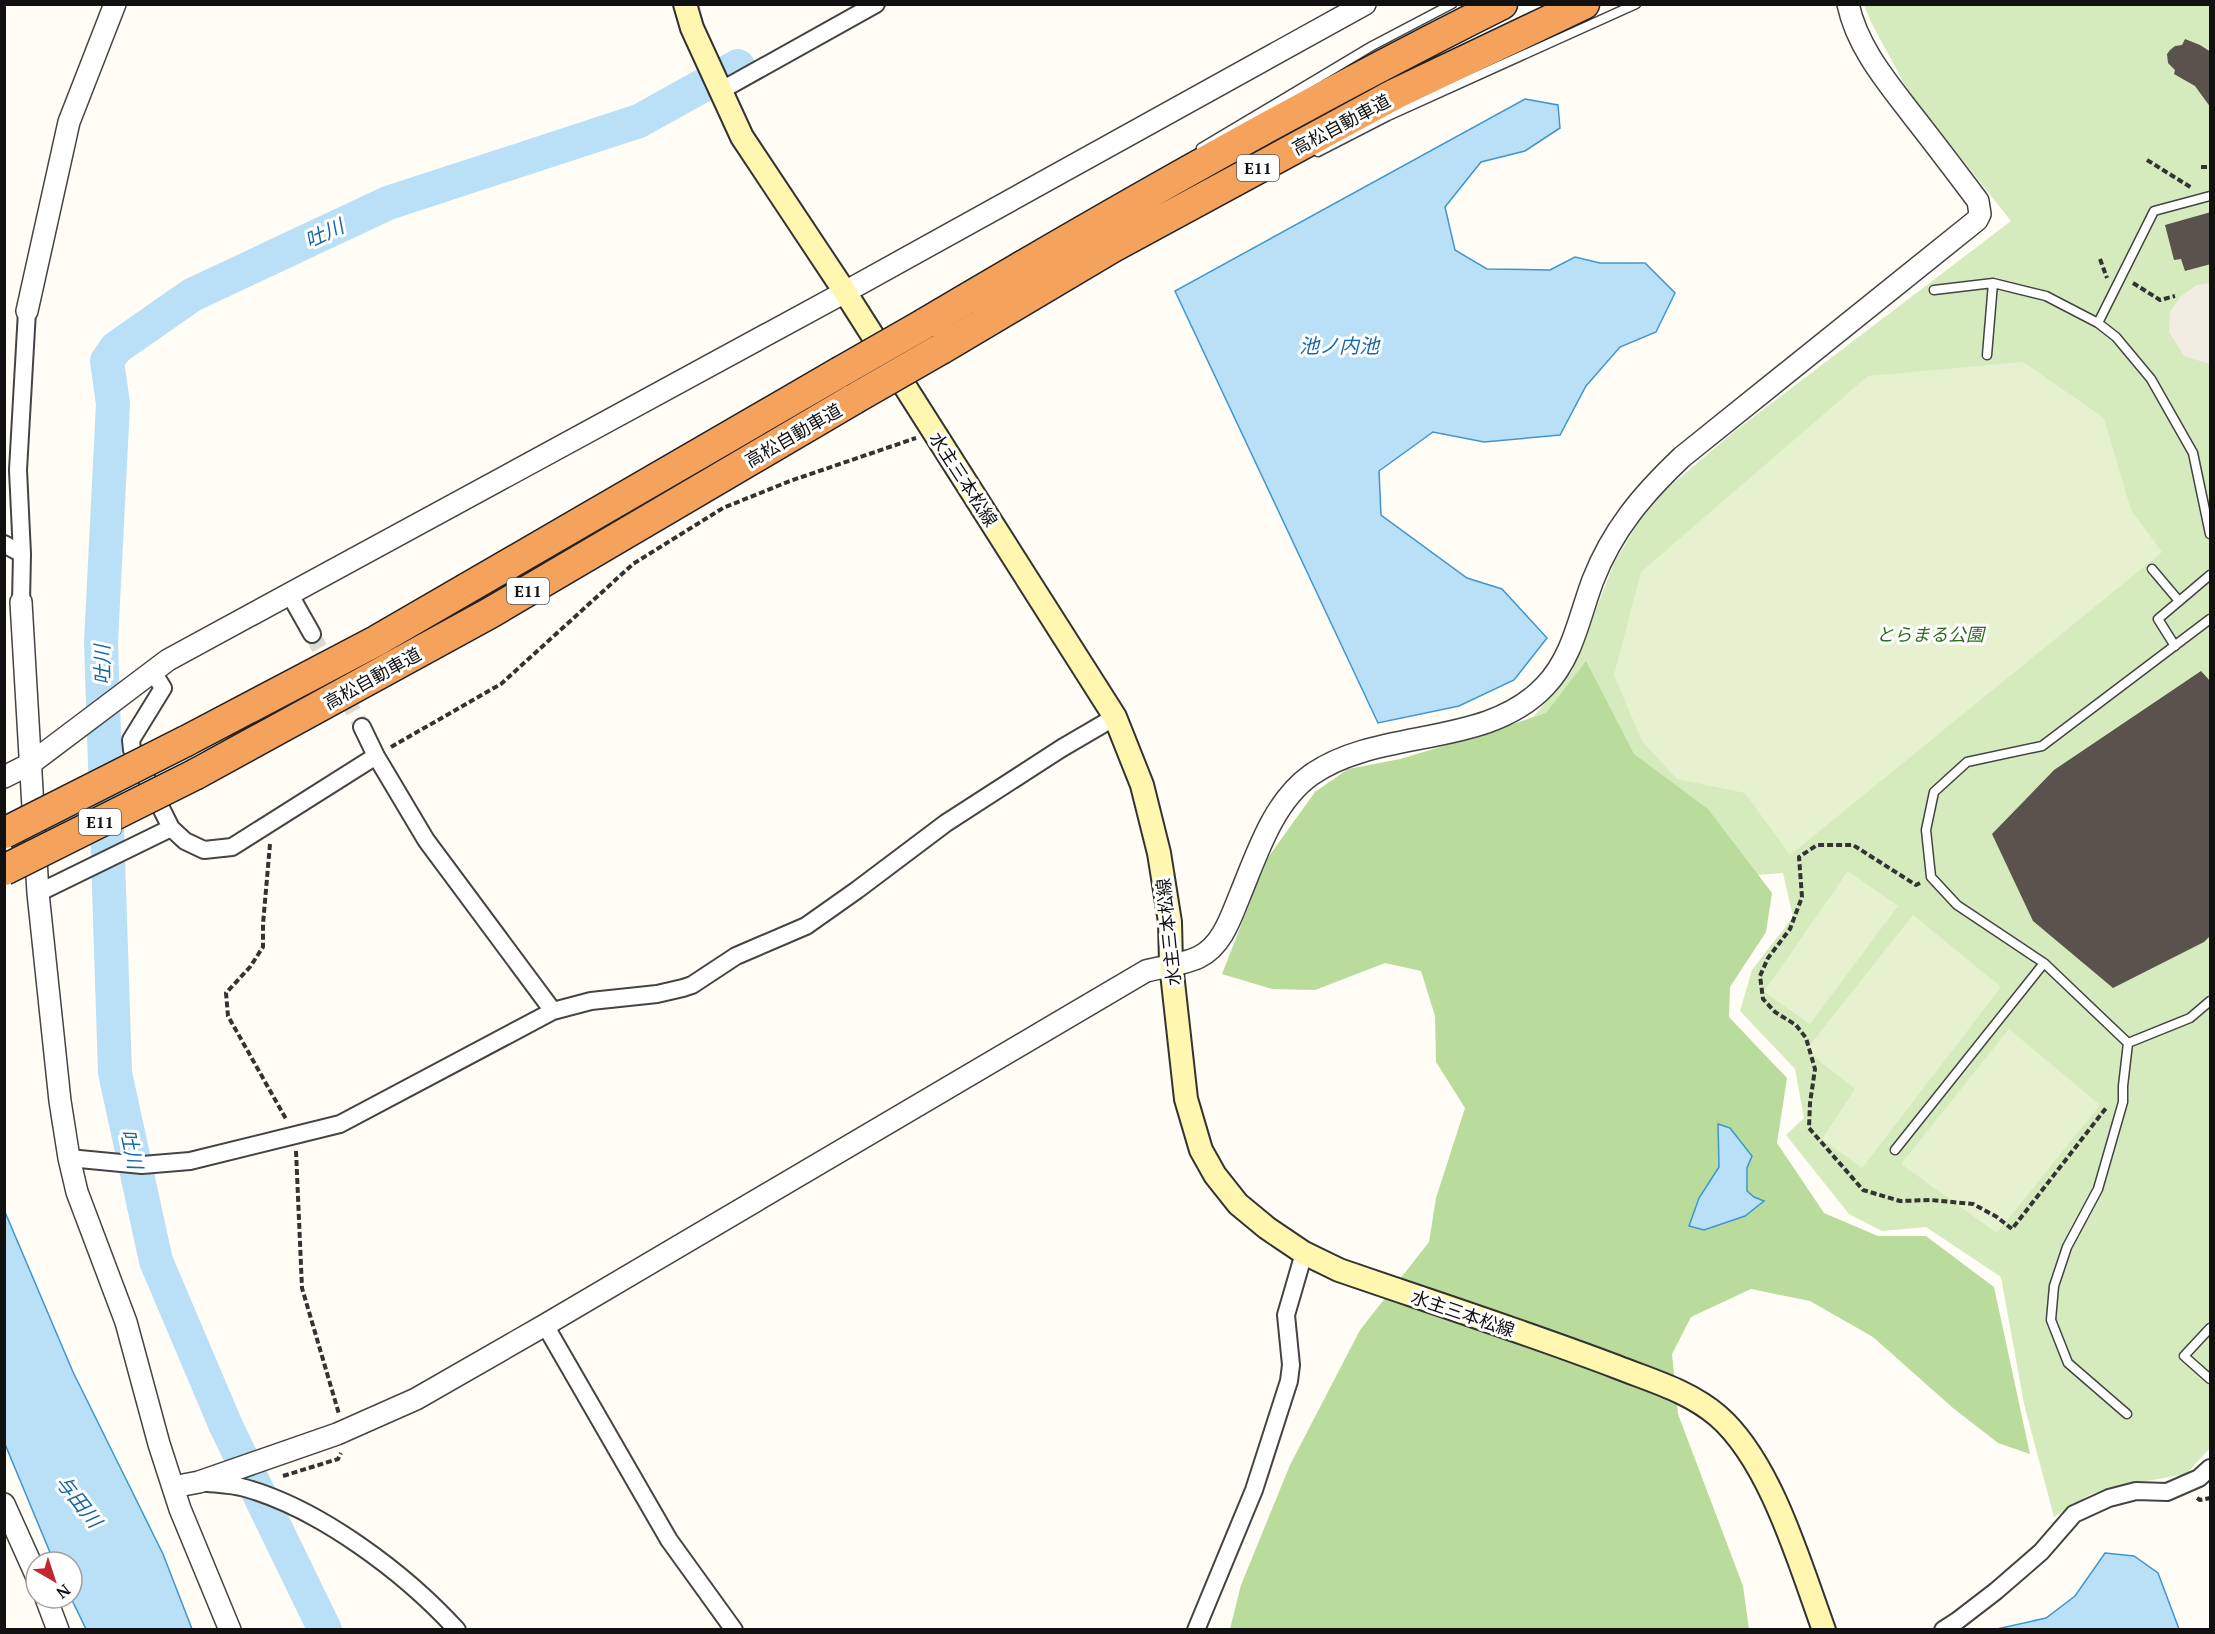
<svg xmlns="http://www.w3.org/2000/svg" width="2215" height="1634" viewBox="0 0 2215 1634" font-family="'PT Serif','Noto Sans JP',serif">
  <style>
    .green { fill: #d5ebbd }
    .forest { fill: #b9dc9c }
    .pitch { fill: #e6f2cf }
    .plaza { fill: #f1ede2 }
    .water { fill: #b9e0f7; stroke: #3f96cf; stroke-width: 1.5 }
    .lines { fill: none; stroke-linecap: round; stroke-linejoin: round }
    .river { stroke: #b9e0f7; stroke-width: 34 }
    .building { fill: #5a524d }
    .minor-tunnel { stroke: #dbdad3; stroke-width: 16; stroke-dasharray: 16 8; stroke-linecap: butt }
    .service-casing { stroke: #444; stroke-width: 11 }
    .minor-casing { stroke: #444; stroke-width: 20 }
    .tertiary-casing { stroke: #444; stroke-width: 24 }
    .secondary-casing { stroke: #333; stroke-width: 26 }
    .motorway-casing { stroke: #222; stroke-width: 33 }
    .path { stroke: #333; stroke-width: 4; stroke-dasharray: 6 3; stroke-linecap: butt }
    .service { stroke: #fff; stroke-width: 8 }
    .minor { stroke: #fff; stroke-width: 16 }
    .tertiary { stroke: #fff; stroke-width: 21 }
    .secondary { stroke: #fff6b0; stroke-width: 22 }
    .motorway { stroke: #f5a25d; stroke-width: 30 }
    .motorway-bridge-casing { stroke: #222; stroke-width: 33; stroke-linecap: butt }
    .motorway-bridge { stroke: #f5a25d; stroke-width: 30 }
    .labels { text-anchor: middle; dominant-baseline: central; stroke-width: 6; stroke-linejoin: round; paint-order: stroke }
    .shield { fill: #fff; stroke: #585858; stroke-width: 1.5 }
    .shield-label { font-size: 16px; font-weight: bold; fill: #111 }
    .street-label { font-size: 18px; fill: #111; stroke: #fff }
    .park-label { font-size: 18px; font-style: italic; fill: #2f6b1f; stroke: #fff }
    .water-label { font-size: 20px; font-style: italic; fill: #1768a6; stroke: #fff }
  </style>
  <rect width="100%" height="100%" fill="#fffdf5"/>
  <path class="green" d="M1864,5H2210V1448L2186,1474L2135,1483L2091,1494L2054,1517L2024,1404L2001,1277L1926,1227L1882,1231L1849,1214L1786,1135L1804,1118L1795,1069L1740,1011L1752,970L1793,917L1783,873L1712,878L1521,731L1572,671L1614,563L1650,503L1735,431L2011,221L1908,91L1871,22Z"/>
  <path class="forest" d="M1586,661L1634,754L1708,809L1772,893L1766,932L1730,987L1729,1017L1787,1078L1777,1143L1824,1213L1878,1236H1926L1994,1287L2030,1454L1998,1443L1953,1408L1873,1337L1810,1301L1751,1289L1691,1317L1672,1354L1678,1414L1743,1586L1749,1629H1230L1241,1585L1290,1465L1360,1330L1429,1242L1436,1198L1465,1108L1436,1062L1435,1016L1421,971L1385,963L1315,990L1272,989L1222,974L1267,859L1315,792L1348,769L1400,759L1474,737L1546,713Z"/>
  <path class="pitch" d="M2023,362L2104,418L2131,510L2162,552L1790,855L1745,793L1677,779L1642,741L1614,675L1641,572L1868,376Z
    M1848,871L1898,906L1810,1024L1764,992Z
    M1913,915L2001,987L1862,1168L1822,1139L1855,1089L1806,1050Z
    M2009,1029L2100,1105L1997,1233L1901,1164Z"/>
  <path class="plaza" d="M2210,283V364L2184,356L2169,332L2170,312L2180,297L2197,285Z"/>
  <path class="water" d="M1525,99L1558,105L1560,128L1525,151L1481,162L1445,207L1455,250L1487,269L1550,270L1575,257L1600,263H1645L1675,293L1656,332L1620,347L1586,386L1560,435L1484,442L1433,432L1379,471L1381,515L1467,578L1502,589L1547,638L1514,680L1459,706L1378,723L1175,291Z
    M1718,1124L1730,1128L1752,1156L1747,1168V1191L1754,1197L1764,1201L1745,1216L1704,1230L1689,1226L1699,1198L1719,1167Z
    M5,1212L73,1372L163,1554L192,1629H86L71,1598L72,1562H54L5,1444Z
    M2105,1553L2134,1556L2158,1573L2179,1629H1997L2046,1618L2075,1596Z"/>
  <g class="lines">
    <path class="river" d="M325,1630L226,1426L156,1261L115,1073L101,642L113,404L107,361L116,348L192,295L388,203L639,121L738,66"/>
  </g>
  <path class="building" d="M2185,39L2200,45L2211,52V108L2195,86L2174,74L2175,70L2168,63L2167,54L2170,50L2175,46L2182,45Z
    M2211,212V264L2185,271L2181,259L2174,260L2165,225Z
    M2201,671L2211,682V935L2204,942L2113,988L2033,921L1992,834L2054,770Z"/>
  <g class="lines">
    <path class="minor-tunnel" d="M312,634L362,727"/>
    <g class="service-casing">
      <path id="service" d="M1201,148L1372,46L1452,4
        M1318,152L1388,116L1636,4
        M1934,290L1993,283L2046,296L2098,323L2116,337L2151,379L2193,453L2210,534
        M2098,323L2154,211L2210,196
        M1987,355L1993,283
        M2152,569L2179,601
        M2210,619L2042,746L1967,762L1934,792L1926,830L1931,877L1957,905L2044,963L2128,1043L2190,1018L2210,1001
        M2175,646L2158,619L2210,575
        M1895,1150L2044,963
        M2210,1328L2184,1356L2210,1379
        M2127,1414L2068,1363L2051,1320L2054,1286L2067,1247L2098,1189L2123,1102V1086L2128,1043"/>
    </g>
    <g class="minor-casing">
      <path id="minor" d="M720,91L876,4
        M4,544L22,554
        M290,595L312,634
        M21,602L22,554L18,470L27,311
        M153,672L163,688L131,740L132,750L171,828L185,841L204,850L232,847L376,756
        M362,727L376,756L426,840L553,1011
        M38,893L171,828
        M69,1158L142,1165L190,1161L340,1124L553,1011L591,1001L657,994L683,988L692,985L736,956L806,926L857,890L946,823L1062,748L1115,717
        M545,1325L669,1540L734,1630
        M200,1482C215,1484 231,1484 245,1488C320,1509 405,1573 457,1630
        M1196,1630L1254,1490L1289,1381L1291,1365L1286,1315L1304,1253
        M1943,1630L1957,1621L1996,1591L2041,1552L2074,1514L2109,1498L2136,1491L2167,1492L2199,1478L2210,1468"/>
    </g>
    <g class="tertiary-casing">
      <path id="tertiary" d="M27,311L69,122L115,4
        M21,602L38,893L60,1101L69,1158L77,1192L126,1322L159,1444L180,1509L230,1630
        M4,777L30,764L168,660L845,292L1365,4
        M173,1487L199,1482L337,1434L416,1399L545,1325L1146,971C1162,967 1185,964 1199,957C1222,946 1231,917 1240,895C1257,854 1273,802 1311,775C1379,727 1486,749 1545,686C1573,657 1579,617 1593,580C1613,529 1643,494 1682,457L1977,220L1980,214L1978,201C1957,173 1935,144 1913,116C1887,82 1857,47 1848,4
        M4,1504L36,1575
        M46,1598L58,1630"/>
    </g>
    <g class="secondary-casing">
      <path id="secondary" d="M685,4L692,28L742,137L845,292L1115,717L1142,785L1159,853L1170,922L1171,964L1186,1099L1201,1150L1215,1175L1238,1204L1267,1228L1304,1253L1339,1270C1432,1302 1525,1332 1617,1367C1652,1381 1689,1391 1718,1416C1771,1462 1800,1565 1824,1630"/>
    </g>
    <g class="motorway-casing">
      <path id="motorway" d="M924,324C1113,212 1304,103 1502,4
        M941,349L1111,248L1395,94L1584,4
        M186,741L376,641L840,372
        M196,774L490,613L854,399"/>
    </g>
    <path class="path" d="M2147,160L2192,188
      M2201,167H2210
      M2100,259L2107,278
      M2133,283L2160,300L2175,296
      M391,747L501,684L633,564L723,508L790,481L916,438
      M270,844L263,924V947L250,967L226,993L228,1016L286,1119
      M1920,883L1916,885L1853,845H1817L1799,857L1802,897L1790,929L1768,958L1760,976L1763,999L1775,1012L1796,1025L1806,1038L1815,1069L1810,1103L1809,1128L1863,1190L1900,1201L1931,1200L1973,1204L1997,1217L2012,1229L2106,1108
      M296,1151L302,1288L339,1414
      M283,1476L338,1459L341,1453
      M2197,1498L2200,1500L2210,1498"/>
    <use href="#service" class="service"/>
    <use href="#minor" class="minor"/>
    <use href="#tertiary" class="tertiary"/>
    <use href="#secondary" class="secondary"/>
    <use href="#motorway" class="motorway"/>
    <g class="motorway-bridge-casing">
      <path id="motorway-bridge" d="M840,372L924,324
        M854,399L941,349
        M4,833L186,741
        M4,870L196,774"/>
    </g>
    <use href="#motorway-bridge" class="motorway-bridge"/>
  </g>
  <g class="labels">
    <g class="shield">
      <rect x="1237" y="155" width="42" height="26" rx="4.5"/>
      <rect x="507" y="578" width="42" height="26" rx="4.5"/>
      <rect x="79" y="809" width="42" height="26" rx="4.5"/>
    </g>
    <g class="shield-label">
      <text x="1258" y="168">E11</text>
      <text x="528" y="591">E11</text>
      <text x="100" y="822">E11</text>
    </g>
    <g class="street-label">
      <text transform="translate(1341 124) rotate(-28)">高松自動車道</text>
      <text transform="translate(793 435) rotate(-30)">高松自動車道</text>
      <text transform="translate(964 479) rotate(57)">水主三本松線</text>
      <text transform="translate(372 678) rotate(-29)">高松自動車道</text>
      <text transform="translate(1168 932) rotate(-96)">水主三本松線</text>
      <text transform="translate(1463 1313) rotate(19)">水主三本松線</text>
    </g>
    <g class="park-label">
      <text x="1930" y="634">とらまる公園</text>
    </g>
    <g class="water-label">
      <text transform="translate(324 233) rotate(-25)">吐川</text>
      <text x="1339" y="345">池ノ内池</text>
      <text transform="translate(102 665) rotate(-91)">吐川</text>
      <text transform="translate(132 1149) rotate(78)">吐川</text>
      <text transform="translate(79 1501) rotate(52)">与田川</text>
    </g>
  </g>
  <rect width="2215" height="1634" fill="none" stroke="#111111" stroke-width="12"/>
  <g transform="translate(54 1580) rotate(141)"><circle r="28" fill="#ffffff" stroke="#a0a0a0" stroke-width="1.5"/>
  <path d="M0-4.5L10 22L0 15L-10 22Z" fill="#c4262e"/>
  <text y="-9" font-size="16" font-weight="bold" text-anchor="middle" fill="#111111">N</text>
  </g>
</svg>
